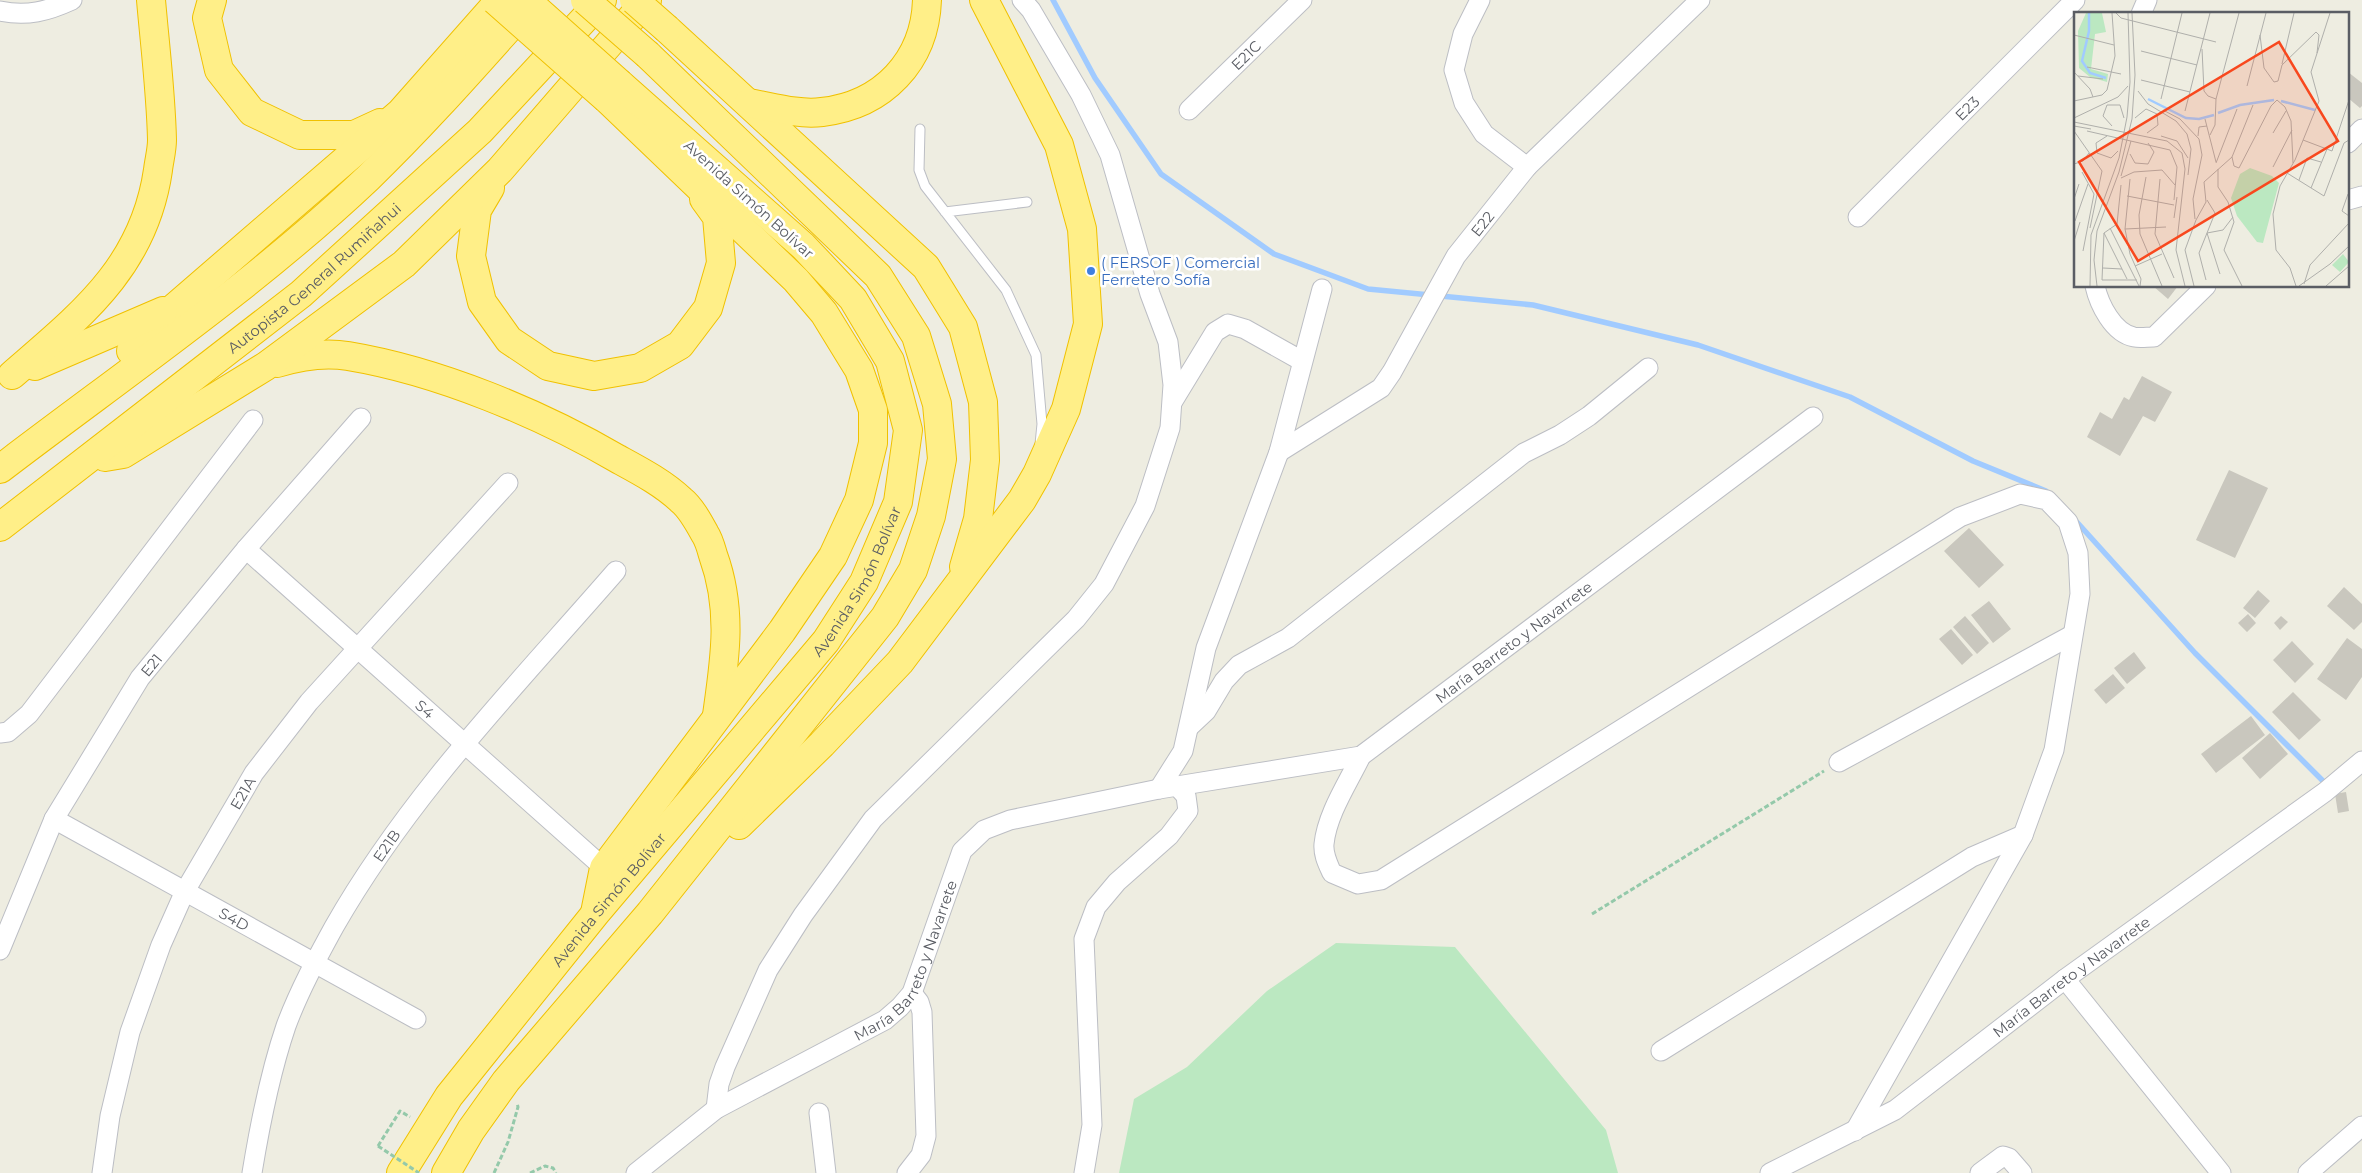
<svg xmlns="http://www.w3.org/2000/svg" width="2362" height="1173" viewBox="0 0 2362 1173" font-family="Montserrat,sans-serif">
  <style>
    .green { fill: #bbe8c1 }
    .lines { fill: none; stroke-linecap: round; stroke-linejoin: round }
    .stream { stroke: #a1cbff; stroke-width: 5.5 }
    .building { fill: #c9c7be }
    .lane-casing { stroke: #bcbec4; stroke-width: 11 }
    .street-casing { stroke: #bcbec4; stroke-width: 21 }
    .highway-casing { stroke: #f0c100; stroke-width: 30 }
    .path { stroke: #94c9aa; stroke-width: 3; stroke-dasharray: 5 2.5; stroke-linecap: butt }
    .lane { stroke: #fff; stroke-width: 9 }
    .street { stroke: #fff; stroke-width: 19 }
    .highway { stroke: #ffef88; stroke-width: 28 }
    .highway-bridge-casing { stroke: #f0c100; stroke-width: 30; stroke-linecap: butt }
    .path-bridge { stroke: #94c9aa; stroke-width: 3; stroke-dasharray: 5 2.5; stroke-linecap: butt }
    .highway-bridge { stroke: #ffef88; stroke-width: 28 }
    .shop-dot { fill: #3f7fe0; stroke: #fff; stroke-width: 2 }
    .labels { text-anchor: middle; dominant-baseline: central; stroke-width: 5; stroke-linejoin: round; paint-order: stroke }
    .street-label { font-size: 15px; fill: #5a5d64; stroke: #fff }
    .shop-label { font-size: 15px; fill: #366cbe; stroke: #fff; text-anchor: start }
    .inset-river { fill: none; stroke: #a1cbff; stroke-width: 2.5 }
    .inset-road { fill: none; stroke: #afafab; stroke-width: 1 }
    .view { fill: #f8481e; fill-opacity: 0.15; stroke: #f8481e; stroke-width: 2.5 }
    .inset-edge { fill: none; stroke: #5a5d64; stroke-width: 2.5 }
  </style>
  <rect width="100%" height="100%" fill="#eeede1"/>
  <path class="green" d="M1336,943L1455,947L1606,1130L1618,1173H1119L1134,1099L1187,1067L1267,991Z"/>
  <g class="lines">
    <path class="stream" d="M1053,0L1095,78L1161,174L1274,254L1368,289L1533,305L1698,345L1850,397L1973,461L2046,491
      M2075,520L2195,653L2327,785"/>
  </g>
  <path class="building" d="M2348,72L2362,83V106L2360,108L2348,98Z
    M2153,286H2178L2168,299Z
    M2142,376L2172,392L2155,422L2143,416L2120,456L2087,437L2100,412L2112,419L2124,397L2129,400Z
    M2229,470L2268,488L2235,558L2196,540Z
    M1969,528L2004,565L1979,588L1944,551Z
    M2344,587L2362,604V622L2354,630L2327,606Z
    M2258,590L2270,601L2255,618L2243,608Z
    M1989,601L2011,629L1993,643L1971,615Z
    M2248,614L2256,623L2247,632L2238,623Z
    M1965,616L1989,643L1977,654L1953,627Z
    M2281,616L2288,622L2280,630L2274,623Z
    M1951,629L1973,655L1962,665L1939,639Z
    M2347,638L2362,649V677L2346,700L2317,679Z
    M2292,641L2314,664L2295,683L2273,660Z
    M2134,652L2146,668L2127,684L2114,668Z
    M2113,674L2125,688L2106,704L2094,690Z
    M2293,692L2321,720L2299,740L2272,712Z
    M2251,716L2265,735L2216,773L2201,754Z
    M2270,733L2288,754L2260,779L2242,758Z
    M2346,792L2349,811L2338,813L2335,794Z"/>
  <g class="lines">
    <g class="lane-casing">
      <path id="lane" d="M920,129L919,170L925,186L1006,290L1036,355L1042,424L1040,444
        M945,212L1027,202"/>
    </g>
    <g class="street-casing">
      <g id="street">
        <path d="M1480,0L1463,34L1454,70L1464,103L1484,134L1527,167"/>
        <path d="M0,11C27,17 48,11 72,0"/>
        <path d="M2141,14L2147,0"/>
        <path id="s1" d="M1189,110L1302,0"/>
        <path d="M2348,143L2362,129"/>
        <path d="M2348,200L2362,196"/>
        <path id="s2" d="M1858,217L2075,0"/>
        <path d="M2095,286C2099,304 2113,333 2134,337C2140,338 2147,337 2154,337L2206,286"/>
        <path d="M1173,401L1215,332L1228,324L1245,329L1302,361"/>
        <path id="s3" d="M1279,452L1381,388L1392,372L1456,256L1527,167L1700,0"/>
        <path id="s4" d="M246,549L604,868"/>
        <path d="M1190,726L1206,711L1224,681L1239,665L1288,638L1524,453L1560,435L1589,416L1648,368"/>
        <path d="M0,733L8,732L29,714L253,420"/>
        <path d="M1361,756C1348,783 1327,814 1324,844C1323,855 1328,864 1332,873L1358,884L1381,880L1960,517L2020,494L2047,500L2068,522L2078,553L2080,594L2054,750L2023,835L1855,1131"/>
        <path d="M1839,762L2072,635"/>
        <path d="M1159,789L1183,751L1206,648L1279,452L1322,289"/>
        <path id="s5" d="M54,819L416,1019"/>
        <path id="s6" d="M0,950L54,819L140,678L246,549L361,418"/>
        <path d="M2065,979L2221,1173"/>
        <path d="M1661,1051L1972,857L2023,835"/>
        <path d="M716,1109L719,1084L725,1067L768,970L803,915L873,819L1076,619L1104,584L1145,506L1170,428L1173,385L1168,342L1150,294L1110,155L1081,95L1031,10L1022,0"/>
        <path d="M819,1113L826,1173"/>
        <path id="s7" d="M102,1173L110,1116L130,1032L161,945L185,891L254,773L309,702L508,483"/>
        <path id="s8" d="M252,1173C260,1124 270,1073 286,1026C299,991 317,958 334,927C409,795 517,685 616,571"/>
        <path id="s9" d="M636,1173L716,1109L885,1020L900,1007L912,993L962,851L984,830L1010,820L1159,789L1361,756L1813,417"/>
        <path d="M907,1173L921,1155L926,1136L922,1012L919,1002L912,993"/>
        <path d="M1084,1173L1092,1125L1084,939L1096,907L1117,882L1169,836L1188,811L1186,796L1177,786"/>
        <path id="s10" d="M1770,1173L1895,1110L2065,979L2325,792L2362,761"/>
        <path d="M1980,1173L2003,1156L2009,1158L2022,1173"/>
        <path d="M2308,1173L2362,1126"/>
      </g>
    </g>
    <g class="highway-casing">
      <g id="highway">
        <path d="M212,0L207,18L219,70L252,112L300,135H354L380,123"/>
        <path d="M667,29L926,267L963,327L983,402L985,460L978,519L964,567"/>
        <path d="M749,103C772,107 798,115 822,112C883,105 925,61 927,0"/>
        <path d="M490,188L477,210L471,256L482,302L509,340L548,366L594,376L640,368L680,345L708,308L721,263L717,217L704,199"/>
        <path d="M131,351L176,306L401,112L500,0"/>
        <path d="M277,363C300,356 324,352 348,356C438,371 539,413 618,459C640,471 663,483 681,500C691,508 699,523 705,534C709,540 711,548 713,555C733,610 725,659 717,715"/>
        <path d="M35,366L163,311"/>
        <path d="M12,375C81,315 144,267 158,170C159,161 162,150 162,140C161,94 155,46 151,0"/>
        <path d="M105,457L123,454L266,366L404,264L500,170L647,0"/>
        <path d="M0,469C123,375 256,284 368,178C426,122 479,61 533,1"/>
        <path id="s11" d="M0,527L301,294L480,131L602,0"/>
        <path d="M739,825L822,744L900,662L1022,500L1037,474L1066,409L1088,324L1082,229L1059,145L984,0"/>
        <path d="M595,913L604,868L782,631L833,556L859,500L873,443V410L859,370L824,313L796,280L607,99"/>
        <path id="s12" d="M401,1173L449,1096L595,914L826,641L864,582L898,502L908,430L890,361L853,299L803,246L620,84"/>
        <path d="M446,1173L471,1130L506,1081L650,913L885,617L913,570L931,516L942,459L937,404L916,336L878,276L648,55"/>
      </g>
    </g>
    <path class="path" d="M1592,914L1824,771
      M378,1146L400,1111L410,1117
      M494,1173L508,1142L518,1107L517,1103
      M530,1173L545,1166L553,1168L556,1173"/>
    <use href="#lane" class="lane"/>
    <use href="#street" class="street"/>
    <use href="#highway" class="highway"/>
    <g class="highway-bridge-casing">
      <path id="highway-bridge" d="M495,0L607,99
        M526,0L620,84
        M585,0L648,55
        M634,0L667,29"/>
    </g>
    <path class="path-bridge" d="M378,1146L419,1173"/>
    <use href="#highway-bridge" class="highway-bridge"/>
  </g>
  <circle class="shop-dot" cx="1091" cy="271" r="5"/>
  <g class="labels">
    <g class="street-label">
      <text stroke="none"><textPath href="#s1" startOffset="79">E21C</textPath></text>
      <text stroke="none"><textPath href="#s2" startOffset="154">E23</textPath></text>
      <text transform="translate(749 199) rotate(42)">Avenida Simón Bolívar</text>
      <text stroke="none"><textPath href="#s3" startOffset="314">E22</textPath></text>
      <text stroke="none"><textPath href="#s11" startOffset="401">Autopista General Rumiñahui</textPath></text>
      <text stroke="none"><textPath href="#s12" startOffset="749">Avenida Simón Bolívar</textPath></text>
      <text stroke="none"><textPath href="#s9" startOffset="1088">María Barreto y Navarrete</textPath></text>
      <text stroke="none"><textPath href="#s6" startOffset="324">E21</textPath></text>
      <text stroke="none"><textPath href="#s4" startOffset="240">S4</textPath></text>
      <text stroke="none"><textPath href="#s7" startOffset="409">E21A</textPath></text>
      <text stroke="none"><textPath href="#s8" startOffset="358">E21B</textPath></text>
      <text stroke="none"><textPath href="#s12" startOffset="344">Avenida Simón Bolívar</textPath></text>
      <text stroke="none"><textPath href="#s5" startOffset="206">S4D</textPath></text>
      <text stroke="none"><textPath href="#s9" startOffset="355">María Barreto y Navarrete</textPath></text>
      <text stroke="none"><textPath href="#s10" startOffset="361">María Barreto y Navarrete</textPath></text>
    </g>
    <g class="shop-label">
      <text x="1101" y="262">( FERSOF ) Comercial<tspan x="1101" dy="17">Ferretero Sofía</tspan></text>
    </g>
  </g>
  <g transform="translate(2074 12)">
    <rect width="275" height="275" fill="#eeede1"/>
    <path d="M12,1H28L32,20L21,22L17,57L34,62L33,70L16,65L5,56L4,19ZM176,156L198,164L205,171L189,231L183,230L163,204L157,186L166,162ZM269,242L275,250L266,260L258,253Z" fill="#bbe8c1"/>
    <path class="inset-river" d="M15,1V19L8,49L16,61L32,66M74,87L112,106L125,107L140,103M207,89L241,98M144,101L166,93L200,88"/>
    <path class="inset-road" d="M42,1L47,6L142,30M0,23L40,33M186,23L190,56L200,70L204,69L208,53L242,20L245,23L243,41M0,34V52M128,37L130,79L134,84L142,87M67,39L123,53M208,52L220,1M13,55L47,62M0,60L16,77L19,85M4,64L29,67M67,68L116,80M173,74L192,1M64,79L74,92L102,109L113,122L117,137L114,163M87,87L108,1M0,89L28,83L33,78L41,44L38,1M89,98L106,107L125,127L128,143L119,187L121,207M111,99L136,1M0,106L44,85L54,74M61,106L72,97L83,102L84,113L73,121M131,107L142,150M0,110L93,129L108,141L111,157L102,238L111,274M0,114L17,117M38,114L29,104L33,93H46L50,106M0,119L28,159L16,216M13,119L96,138L103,155L100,188M199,121L212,99M136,123L141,113L142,87L165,1M33,124L22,131L23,141L37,146L44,139M87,124L103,129L114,146M124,124L125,115L133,114M229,128L258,139L275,88M56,142L61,151L74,152L80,140L74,131M158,145L160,154L165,156L197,94L203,88L211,95L217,109L219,151M142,151L163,97M0,152L9,149L15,141M199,155L218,118M144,157V175L154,190L160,210L150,238L168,274M8,160L20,182L9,239M213,161L250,184L270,131L275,128M47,164L57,129M72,165L65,203L66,222L88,274M47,166L60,160L88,158L101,173M56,167L51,217L56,242L67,267L66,274M86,167L81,222L100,266M225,168L233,146L247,150M237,176L253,137M274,182L268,199L275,204M53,184L100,193M0,187L5,172M100,206L103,185M1,209L14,172M36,216L65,274M51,217L92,215M30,221L53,267M0,229L6,210M0,243V266M61,254L88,242M29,256L48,257M146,262L133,221L149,218L159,205M28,268L30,221L43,212L47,173M28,268H63M132,268L125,241L141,201L133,188M230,272L236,253L275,211M16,274L17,223L45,146L53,105L56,70L54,1M23,274L20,248L23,219L45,160L58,107L61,63L58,1M120,274L111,238L122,208L132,190L130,170L158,145L179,93M222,274L216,256L202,238L199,202L206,174L221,148L245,89L237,60L256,1M225,274L256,252L275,234M252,274L275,254"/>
    <path class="view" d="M205,30L264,129L64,249L5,150Z"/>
    <rect width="275" height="275" class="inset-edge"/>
  </g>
</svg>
